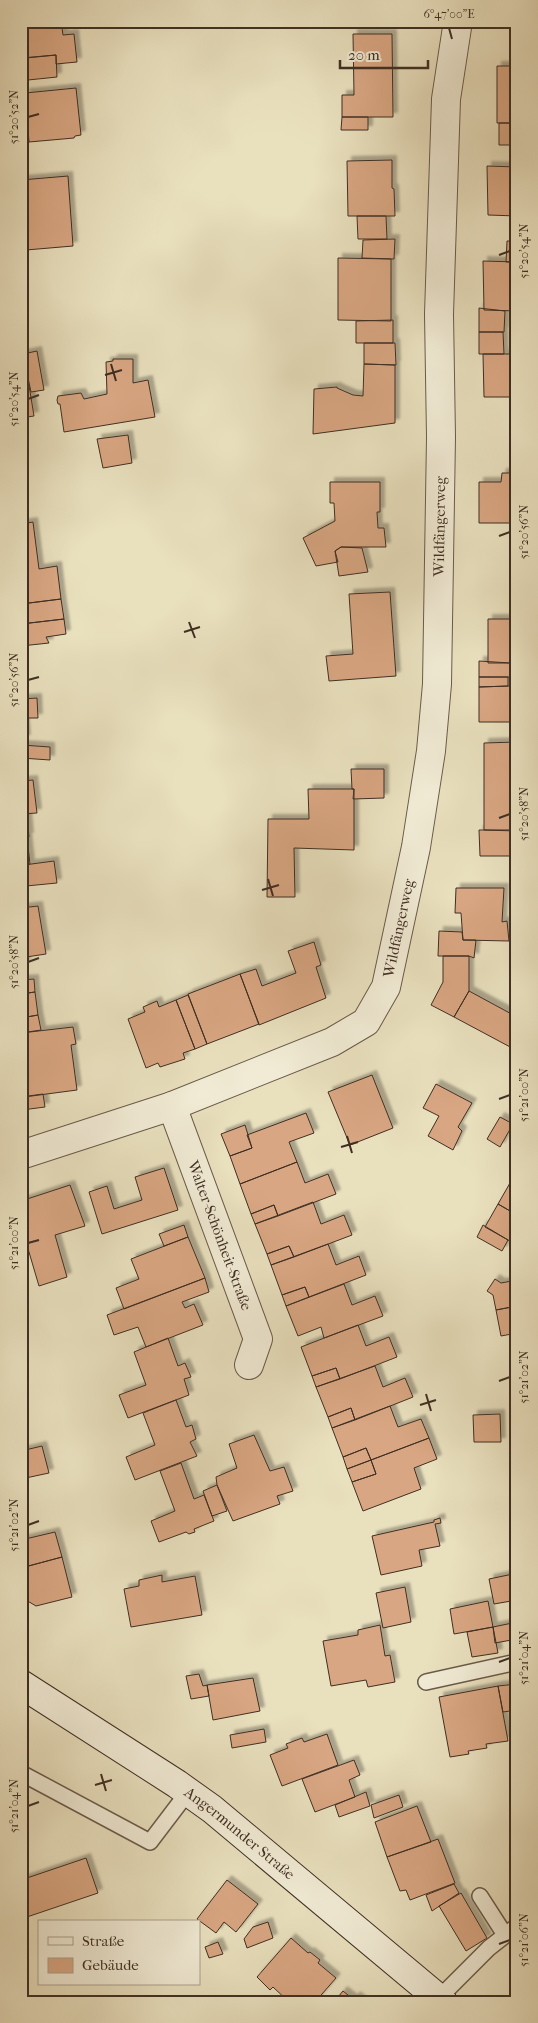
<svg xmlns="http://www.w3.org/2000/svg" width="538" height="2023" viewBox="0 0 538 2023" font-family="'IM FELL French Canon',serif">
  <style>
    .building { fill: #d8a682; stroke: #3f2f23; filter: url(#shadow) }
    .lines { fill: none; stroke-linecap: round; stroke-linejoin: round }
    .lane-casing { stroke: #6a5b4a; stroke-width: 18 }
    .street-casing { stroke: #6a5b4a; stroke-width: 30 }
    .secondary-casing { stroke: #3f2f23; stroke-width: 30 }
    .lane { stroke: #f1ebd5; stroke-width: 15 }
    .street { stroke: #f1ebd5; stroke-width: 28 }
    .secondary { stroke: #f1ebd5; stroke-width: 28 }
    .ticks { fill: none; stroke: #3f2f23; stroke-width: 2 }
    .labels { text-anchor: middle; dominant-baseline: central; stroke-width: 4; stroke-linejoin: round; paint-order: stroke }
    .street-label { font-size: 15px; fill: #3f2f23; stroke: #f1ebd5 }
    .neatline { fill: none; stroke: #3f2f23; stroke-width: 2 }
    .ticks-label { font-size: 12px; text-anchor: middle; fill: #3f2f23 }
  </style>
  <defs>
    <filter id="shadow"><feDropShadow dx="4.5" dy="-4.5" stdDeviation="1" flood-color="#0004"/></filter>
  </defs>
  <rect width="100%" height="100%" fill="#e9e0be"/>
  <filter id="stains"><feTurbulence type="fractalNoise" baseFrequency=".004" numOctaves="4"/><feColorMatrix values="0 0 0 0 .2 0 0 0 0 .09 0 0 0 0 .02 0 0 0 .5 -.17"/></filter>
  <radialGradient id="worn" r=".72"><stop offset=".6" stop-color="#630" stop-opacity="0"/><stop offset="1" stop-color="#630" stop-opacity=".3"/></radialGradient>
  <path class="building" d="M21,21H61L63,35L74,34L77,62L56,64V55L21,58Z
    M353,34H392L393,117H342V95H354Z
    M56,55L57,77L28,80L26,58Z
    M497,66H517V123H497Z
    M76,88L81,135L75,136L74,138L29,142L25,93Z
    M342,117H368V130H341Z
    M499,123H517V145H499Z
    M392,160V188L394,189L395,216H348L347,161Z
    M487,166L517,167V216L488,215Z
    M68,176L73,246L26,250L25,247H21V180Z
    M357,216H386L387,239H358Z
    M395,239L394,259L362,258L363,240Z
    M507,241H517V262H506Z
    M338,258L391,259V321L338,320Z
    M483,261L517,262V311L484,310Z
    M479,308L505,311L504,332H479Z
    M393,320V343H356V321Z
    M479,332H503L504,354H479Z
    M364,343H395L396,365L364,364Z
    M37,351L44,390L31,392L23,354Z
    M483,354H517V397H484Z
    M113,359H133V383L148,380L155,417L64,432L60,404H58L57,400L58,396L81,393L84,399L107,394L106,362L113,361Z
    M364,364L395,365V423L313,434L314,389L337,387V388L353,395L363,396Z
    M26,367L34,416L21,418V368Z
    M128,435L132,463L103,468L97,439Z
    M502,473H517V523H479V482H501Z
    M330,482H380V512H377L378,528H384L386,547H341L335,551L338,562L316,566L303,538L335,521L334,503H330Z
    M33,522L39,569L57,566L61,599L21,604V524Z
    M341,547L362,548L368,572L339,576L335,551Z
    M390,592L396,676L329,681L326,656L353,654L349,594Z
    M61,599L64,619L21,624V604Z
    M64,619L66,634L46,637L49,643L21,646V624Z
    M488,619H517V654H510V663H488Z
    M479,661L510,663V677H479Z
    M479,677H508V686L479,687Z
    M510,686V722H479V687Z
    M37,698L38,718H24L26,739H21V699Z
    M517,742L515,795H517V831L484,830V743Z
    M22,745L50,747V760L21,758Z
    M351,769H384V798L353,799L354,789H352Z
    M33,780L37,813L21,814V781Z
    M308,789H354V850L294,848L295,897H267L268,819H309Z
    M27,814L29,837H27L30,864L21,865V815Z
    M479,830H514V856H480Z
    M54,861L57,883L26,886L24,865Z
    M456,888H504L502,922L507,921L509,941L463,940L461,913H455Z
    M38,906L46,954L26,957L25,964H21V908Z
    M439,931L462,932L463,940H476L474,958L469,956H438Z
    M314,942L321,965L316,967L326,998L259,1025L240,974L256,969L262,986L296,973L288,951Z
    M443,956H469V991L454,1017L431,1005L443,982Z
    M240,974L259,1024L207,1044L188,994Z
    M34,979L35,992L21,994V980Z
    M469,991L517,1017V1039L512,1048L454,1017Z
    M35,992L38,1015L21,1018V994Z
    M188,995L207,1044L195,1049L176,1000Z
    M176,1000L195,1049L183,1053L185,1059L160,1067L158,1063L146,1068L128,1019L145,1012L143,1007L157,1001L159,1007Z
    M38,1015L41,1030L21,1033V1018Z
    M73,1027L76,1044L71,1045L77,1090L24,1097L21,1071V1033Z
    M372,1075L393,1128L350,1145L328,1092Z
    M436,1084L472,1103L458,1127L462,1131L453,1150L428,1136L439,1116L423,1108Z
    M43,1094L45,1107L22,1110L21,1097Z
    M306,1113L314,1133L289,1142L297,1162L240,1184L230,1156L252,1148L247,1135Z
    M500,1117L513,1124L500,1147L487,1139Z
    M245,1125L252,1148L230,1156L221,1134Z
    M297,1162L305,1183L328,1174L336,1194L278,1216L274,1205L251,1214L240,1184Z
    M164,1168L178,1210L102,1234L89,1192L107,1186L114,1209L142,1200L135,1177Z
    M510,1183L517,1187V1215L498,1204Z
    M70,1185L85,1226L55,1235L67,1277L39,1286L21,1225V1201Z
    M313,1202L321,1224L344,1215L352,1235L294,1257L289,1246L267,1254L255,1224Z
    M498,1204L517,1215V1245L485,1227Z
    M274,1205L278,1216L255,1224L251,1214Z
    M184,1225L188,1237L164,1246L159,1234Z
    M483,1225L508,1240L502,1251L477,1237Z
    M21,1226L28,1245L21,1247Z
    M188,1237L205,1278L124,1309L116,1288L139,1279L131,1259Z
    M328,1244L336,1265L359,1256L366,1275L309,1297L305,1287L282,1295L271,1265Z
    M289,1246L294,1257L271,1265L267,1254Z
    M205,1278L209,1292L182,1302L185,1308L194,1304L203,1325L146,1347L138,1327L114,1335L107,1315Z
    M495,1279L501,1283L517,1280V1306L496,1310L493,1295L487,1291Z
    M344,1284L352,1305L375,1296L383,1316L324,1338L321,1327L298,1336L286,1306Z
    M305,1287L309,1297L286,1306L282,1295Z
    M517,1306V1333L501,1336L496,1310Z
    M358,1325L366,1346L389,1337L397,1357L340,1379L336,1368L312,1376L301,1347Z
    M168,1338L178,1366L185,1363L191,1377L184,1379L189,1395L128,1418L119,1395L146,1385L134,1352Z
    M375,1366L383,1387L405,1378L413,1397L355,1420L351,1408L328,1417L316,1387Z
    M336,1368L340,1379L316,1387L312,1376Z
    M176,1400L186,1427L192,1425L196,1439L190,1442L197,1456L135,1480L126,1457L155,1445L143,1413Z
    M390,1406L398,1427L421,1419L429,1438L371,1460L366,1448L343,1457L332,1428Z
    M351,1408L355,1420L332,1428L328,1417Z
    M500,1414L501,1442H474L473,1415Z
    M254,1435L270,1471L284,1467L293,1491L277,1496L280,1504L233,1521L217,1485L216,1477L237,1468L229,1444Z
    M429,1438L437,1459L414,1468L421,1489L363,1511L352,1482L376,1474L371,1460Z
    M42,1446L49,1473L21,1479V1451Z
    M366,1448L371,1460L347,1469L343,1457Z
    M371,1460L376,1474L352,1482L347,1469Z
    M181,1463L194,1499L204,1495L214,1521L194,1529L195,1532L189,1534L186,1532L159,1542L151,1521L175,1511L160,1471Z
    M217,1485L227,1511L212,1516L203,1491Z
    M440,1518L441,1523L435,1524L440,1546L419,1550L422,1566L381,1575L372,1536L434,1522V1520Z
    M55,1532L62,1557L21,1568V1540Z
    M62,1557L72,1597L36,1606L21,1597V1568Z
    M517,1571V1600L494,1604L489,1579L513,1574L512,1572Z
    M162,1575V1582L195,1576L202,1615L131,1627L124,1589L139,1586V1580Z
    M405,1587L411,1622L383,1628L376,1593Z
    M488,1601L493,1627L454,1634L450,1609Z
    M517,1622V1639L495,1643L493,1627Z
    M380,1625L385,1656L390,1655L395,1682L368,1687L366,1680L331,1686L323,1641L358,1635V1630Z
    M493,1627L498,1653L472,1657L467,1632Z
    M199,1674L203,1686L207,1685L209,1696L191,1699L186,1676Z
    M253,1678L260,1711L213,1720L207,1685Z
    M517,1684V1710L503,1712L498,1686Z
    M498,1686L508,1741L486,1744L487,1748L468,1751L469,1754L450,1757L439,1697Z
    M264,1729L266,1742L232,1748L230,1735Z
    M327,1734L338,1765L282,1786L270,1755L288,1748L286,1744L302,1738L304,1742Z
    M354,1760L360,1775L349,1780L355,1797L315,1812L302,1779Z
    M366,1792L370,1806L339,1817L335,1805Z
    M399,1795L403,1807L374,1818L371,1805Z
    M417,1806L431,1842L387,1857L375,1822Z
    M438,1839L455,1883L410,1900L406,1890L400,1891L387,1857Z
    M86,1858L98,1893L21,1919V1880Z
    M227,1880L258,1904L236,1932L224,1922L216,1933L197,1919Z
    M454,1884L459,1893L432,1911L426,1895Z
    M461,1893L487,1938L466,1951L439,1906Z
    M268,1922L273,1938L247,1948L244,1939L253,1927Z
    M291,1938L308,1953L310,1952L320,1960L318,1963L336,1978L315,2002H289L273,1987L270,1990L257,1977Z
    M218,1942L223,1954L209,1958L205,1947Z
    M517,1943V1955L511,1947Z
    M343,1991L353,1999L356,1996L363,2002H334Z"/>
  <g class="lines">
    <g class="lane-casing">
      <path id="lane" d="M426,1682L517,1662
        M21,1773L150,1842L188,1792
        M480,1896L505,1935
        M439,1998L489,1948L517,1926"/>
    </g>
    <g class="street-casing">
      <g id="street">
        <path id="s1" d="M172,1106L258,1339L249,1365"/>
        <path id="s2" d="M21,1155L172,1106L332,1042L366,1022L386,987L416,847L431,751L437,684L441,437L439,314L446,99L458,21"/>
      </g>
    </g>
    <g class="secondary-casing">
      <g id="secondary">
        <path id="s3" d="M21,1684L177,1784L212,1809L443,2002"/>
      </g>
    </g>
    <use href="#lane" class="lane"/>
    <use href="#street" class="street"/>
    <use href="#secondary" class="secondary"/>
  </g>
  <path class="ticks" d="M449,28L452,39M28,117L39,114M499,255L510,251M111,364L116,381M105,375L122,370M28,399L39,395M499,536L510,532M189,622L195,638M184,632L200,627M28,680L39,677M499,818L510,814M268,879L273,896M262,890L279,885M28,962L39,958M499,1099L510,1095M347,1136L352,1153M341,1147L358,1142M28,1243L39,1240M499,1381L510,1377M426,1394L431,1411M420,1405L436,1400M28,1525L39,1521M499,1662L510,1658M101,1774L106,1791M95,1785L112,1780M28,1806L39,1802M499,1944L510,1940"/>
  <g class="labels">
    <g class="street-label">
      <text stroke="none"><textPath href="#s2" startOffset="876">Wildfängerweg</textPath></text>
      <text stroke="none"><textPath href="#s2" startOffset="471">Wildfängerweg</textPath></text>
      <text stroke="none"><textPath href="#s1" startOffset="138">Walter-Schönheit-Straße</textPath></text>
      <text stroke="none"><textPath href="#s3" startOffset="265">Angermunder Straße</textPath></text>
    </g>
  </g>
  <rect width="538" height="2023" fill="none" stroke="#e9e0be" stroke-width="55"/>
  <rect x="38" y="1920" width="162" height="65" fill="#f1ebd5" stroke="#aaa08e"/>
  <rect x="48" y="1937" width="25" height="8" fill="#f1ebd5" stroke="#aaa08e"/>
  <text x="82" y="1946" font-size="15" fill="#3f2f23">Straße</text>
  <rect x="48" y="1958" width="25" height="15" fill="#d8a682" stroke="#aaa08e"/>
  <text x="82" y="1970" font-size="15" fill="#3f2f23">Gebäude</text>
  <path d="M340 60v8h88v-8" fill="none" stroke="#3f2f23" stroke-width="2.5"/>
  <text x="348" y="60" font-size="15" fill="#3f2f23" stroke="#f1ebd5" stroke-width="4" paint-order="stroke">20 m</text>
  <rect x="28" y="28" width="482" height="1968" class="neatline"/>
  <g class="ticks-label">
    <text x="449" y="18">6°47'00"E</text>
    <text transform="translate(14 117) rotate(-90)" y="4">51°20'52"N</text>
    <text transform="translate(524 251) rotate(-90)" y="4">51°20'54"N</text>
    <text transform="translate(14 399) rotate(-90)" y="4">51°20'54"N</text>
    <text transform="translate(524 532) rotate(-90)" y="4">51°20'56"N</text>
    <text transform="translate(14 680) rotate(-90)" y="4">51°20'56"N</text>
    <text transform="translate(524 814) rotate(-90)" y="4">51°20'58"N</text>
    <text transform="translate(14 962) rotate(-90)" y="4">51°20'58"N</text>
    <text transform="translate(524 1095) rotate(-90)" y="4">51°21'00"N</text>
    <text transform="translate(14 1243) rotate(-90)" y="4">51°21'00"N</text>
    <text transform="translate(524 1377) rotate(-90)" y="4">51°21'02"N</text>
    <text transform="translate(14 1525) rotate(-90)" y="4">51°21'02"N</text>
    <text transform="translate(524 1658) rotate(-90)" y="4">51°21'04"N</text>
    <text transform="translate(14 1806) rotate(-90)" y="4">51°21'04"N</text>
    <text transform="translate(524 1940) rotate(-90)" y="4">51°21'06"N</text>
  </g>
  <rect width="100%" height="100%" filter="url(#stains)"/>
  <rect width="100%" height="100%" fill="url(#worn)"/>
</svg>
